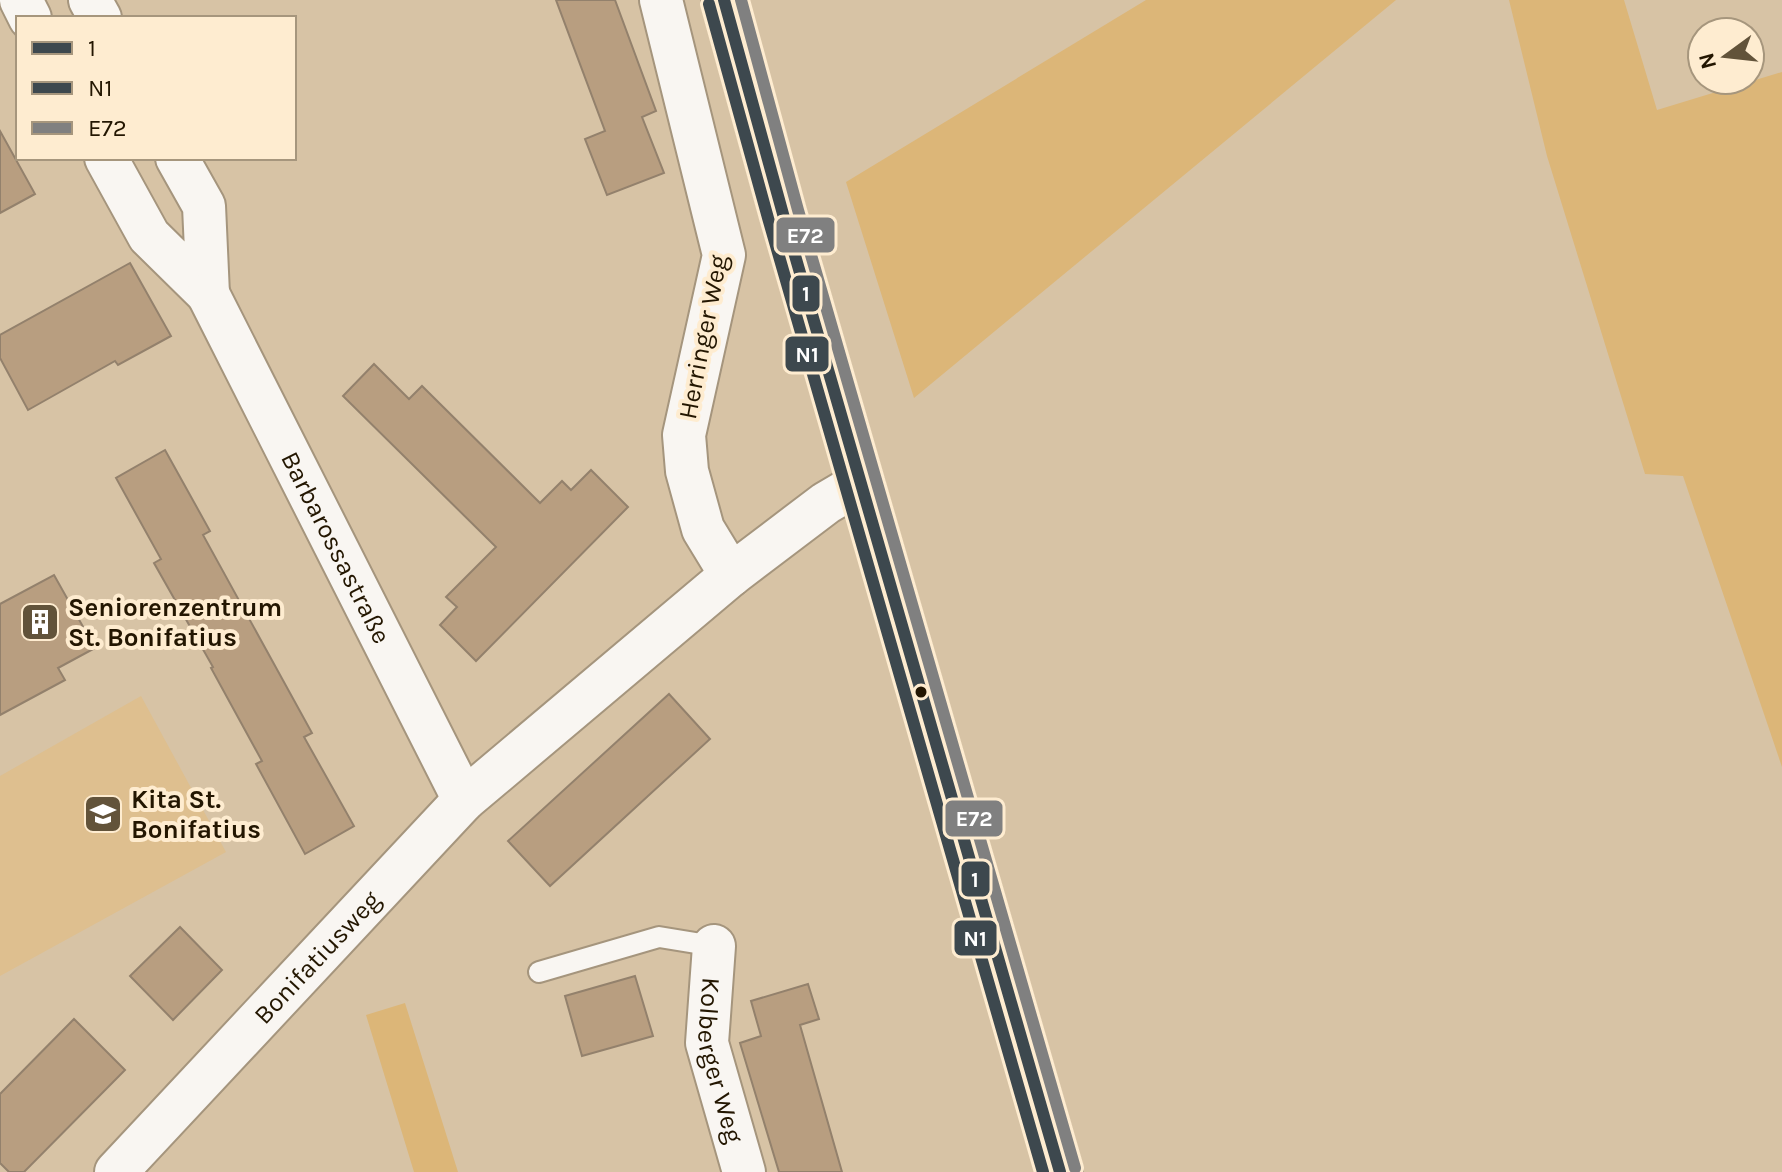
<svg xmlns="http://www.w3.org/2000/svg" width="1782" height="1172" viewBox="0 0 1782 1172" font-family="Karla,sans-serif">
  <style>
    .built { fill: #debf8f }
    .green { fill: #dcb678 }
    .building { fill: #b89e80; stroke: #93816c; stroke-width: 2 }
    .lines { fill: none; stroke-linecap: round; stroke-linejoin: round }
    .lane-casing { stroke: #a5957d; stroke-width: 24 }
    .street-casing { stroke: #a5957d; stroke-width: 46 }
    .secondary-casing { stroke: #a5957d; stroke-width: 48 }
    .lane { stroke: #f9f6f2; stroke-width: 20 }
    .street { stroke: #f9f6f2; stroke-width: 42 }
    .secondary { stroke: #f9f6f2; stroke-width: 44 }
    .bus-1-casing { stroke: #feecd0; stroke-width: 18 }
    .bus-2-casing { stroke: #feecd0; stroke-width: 18 }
    .bus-3-casing { stroke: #feecd0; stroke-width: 18 }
    .bus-1 { stroke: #3d484e; stroke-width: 12 }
    .bus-2 { stroke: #3d484e; stroke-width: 12 }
    .bus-3 { stroke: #808080; stroke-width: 12 }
    .bus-dot { fill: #231601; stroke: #feecd0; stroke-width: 3 }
    .labels { text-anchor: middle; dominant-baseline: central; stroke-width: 8; stroke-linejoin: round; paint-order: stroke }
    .street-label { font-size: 26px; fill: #231601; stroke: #feecd0 }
    .poi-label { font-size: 26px; font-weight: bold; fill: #231601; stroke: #feecd0; text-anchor: start }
    .line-badge { stroke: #feecd0; stroke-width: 3 }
    .badge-label { font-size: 22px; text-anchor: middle; font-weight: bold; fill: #fff }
  </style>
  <rect width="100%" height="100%" fill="#d7c3a5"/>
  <path class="built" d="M141,696L226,852L0,976V776Z"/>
  <path class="green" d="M1146,0H1396L914,398L846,182Z
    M1509,0H1624L1657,110L1782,72V767L1683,476L1645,474L1547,156Z
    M405,1003L458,1172H414L366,1015Z"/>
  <path class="building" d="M556,0H615L656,111L642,117L664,173L607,195L585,139L605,131Z
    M0,131L35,194L0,213Z
    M130,263L171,336L118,365L115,361L28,410L0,358V335Z
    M374,364L409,399L422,386L540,503L562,481L571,490L591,470L628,507L476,661L440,625L457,607L446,597L496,547L343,396Z
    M165,450L210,531L203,535L312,733L304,737L354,826L305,854L256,764L262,761L211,668L213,667L154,563L161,559L116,478Z
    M54,575L95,648L58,668L65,680L0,715V604Z
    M669,694L710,739L550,886L508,841Z
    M180,927L222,970L173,1020L130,976Z
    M635,976L653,1036L582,1056L565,996Z
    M808,984L819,1019L800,1025L842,1172H779L740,1043L761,1036L751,1001Z
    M74,1019L125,1070L24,1172H9L0,1163V1094Z"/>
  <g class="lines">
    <g class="lane-casing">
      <path id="lane" d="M539,972L659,937L714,946"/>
    </g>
    <g class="street-casing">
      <g id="street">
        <path d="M21,0L30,18"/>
        <path d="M90,0L100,18"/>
        <path d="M661,0L724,255L684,435L687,471L703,529L731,575"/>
        <path d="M106,158L149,236L208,294L204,206L177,158"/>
        <path id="s1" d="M208,294L464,800"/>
        <path id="s2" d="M714,946L707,1043L744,1172"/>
        <path id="s3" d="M116,1172L464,800L731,575L826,503L843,493L863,486"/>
      </g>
    </g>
    <g class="secondary-casing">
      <path id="secondary" d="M724,0L783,214L1060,1172"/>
    </g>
    <use href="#lane" class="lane"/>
    <use href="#street" class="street"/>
    <use href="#secondary" class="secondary"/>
    <g class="bus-1-casing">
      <path id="bus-1" d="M724,0L783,214L1060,1172"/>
    </g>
    <g class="bus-2-casing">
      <path id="bus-2" d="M709,4L768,218L1043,1172"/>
    </g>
    <g class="bus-3-casing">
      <path id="bus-3" d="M741,0L798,210L1075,1168"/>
    </g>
    <use href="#bus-1" class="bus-1"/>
    <use href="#bus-2" class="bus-2"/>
    <use href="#bus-3" class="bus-3"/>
  </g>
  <defs>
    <g id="building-square" transform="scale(2)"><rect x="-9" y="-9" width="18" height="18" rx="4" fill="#62533a" stroke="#feecd0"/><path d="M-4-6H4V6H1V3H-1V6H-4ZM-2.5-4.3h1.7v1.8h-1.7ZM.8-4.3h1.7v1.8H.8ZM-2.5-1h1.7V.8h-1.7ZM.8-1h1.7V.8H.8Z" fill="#fff"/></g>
    <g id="school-square" transform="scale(2)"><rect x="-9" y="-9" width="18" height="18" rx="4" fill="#62533a" stroke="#feecd0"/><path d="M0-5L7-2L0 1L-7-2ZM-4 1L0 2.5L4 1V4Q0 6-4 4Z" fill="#fff"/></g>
  </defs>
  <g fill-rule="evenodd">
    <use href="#building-square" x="40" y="622"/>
    <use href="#school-square" x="103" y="814"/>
  </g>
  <circle class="bus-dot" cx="921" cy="692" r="7"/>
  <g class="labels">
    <g class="street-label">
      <text transform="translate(703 337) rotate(-79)">Herringer Weg</text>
      <text stroke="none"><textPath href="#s1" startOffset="284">Barbarossastraße</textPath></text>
      <text stroke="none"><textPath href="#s3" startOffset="294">Bonifatiusweg</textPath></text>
      <text stroke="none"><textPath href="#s2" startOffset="116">Kolberger Weg</textPath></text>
    </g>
    <g class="poi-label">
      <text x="68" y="607">Seniorenzentrum<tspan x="68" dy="30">St. Bonifatius</tspan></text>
      <text x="131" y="799">Kita St.<tspan x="131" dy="30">Bonifatius</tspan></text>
    </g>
  </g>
  <g class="line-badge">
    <rect x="775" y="216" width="61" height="38" rx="8" fill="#808080"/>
    <rect x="791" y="274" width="30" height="39" rx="8" fill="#3d484e"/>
    <rect x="784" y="335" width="46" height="38" rx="8" fill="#3d484e"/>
    <rect x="944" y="799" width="60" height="39" rx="8" fill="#808080"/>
    <rect x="960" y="860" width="31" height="38" rx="8" fill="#3d484e"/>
    <rect x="953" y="919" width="45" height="38" rx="8" fill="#3d484e"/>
  </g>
  <g class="badge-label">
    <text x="805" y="243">E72</text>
    <text x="806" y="301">1</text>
    <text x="807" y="362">N1</text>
    <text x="974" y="826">E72</text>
    <text x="975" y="887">1</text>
    <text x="975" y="946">N1</text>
  </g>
  <rect x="16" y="16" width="280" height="144" fill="#feecd0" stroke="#a6967d" stroke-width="2"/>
  <rect x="32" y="42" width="40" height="12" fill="#3d484e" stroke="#a6967d" stroke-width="2"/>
  <text x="88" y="56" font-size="24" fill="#231601">1</text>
  <rect x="32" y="82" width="40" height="12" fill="#3d484e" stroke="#a6967d" stroke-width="2"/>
  <text x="88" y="96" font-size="24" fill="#231601">N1</text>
  <rect x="32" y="122" width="40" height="12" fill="#808080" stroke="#a6967d" stroke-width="2"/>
  <text x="88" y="136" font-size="24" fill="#231601">E72</text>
  <g transform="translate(1726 56) rotate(255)"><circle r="38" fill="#feecd0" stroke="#a6967d" stroke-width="2"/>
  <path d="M0-6L14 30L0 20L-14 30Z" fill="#62533a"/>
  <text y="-12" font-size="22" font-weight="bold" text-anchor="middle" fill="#231601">N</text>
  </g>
</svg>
